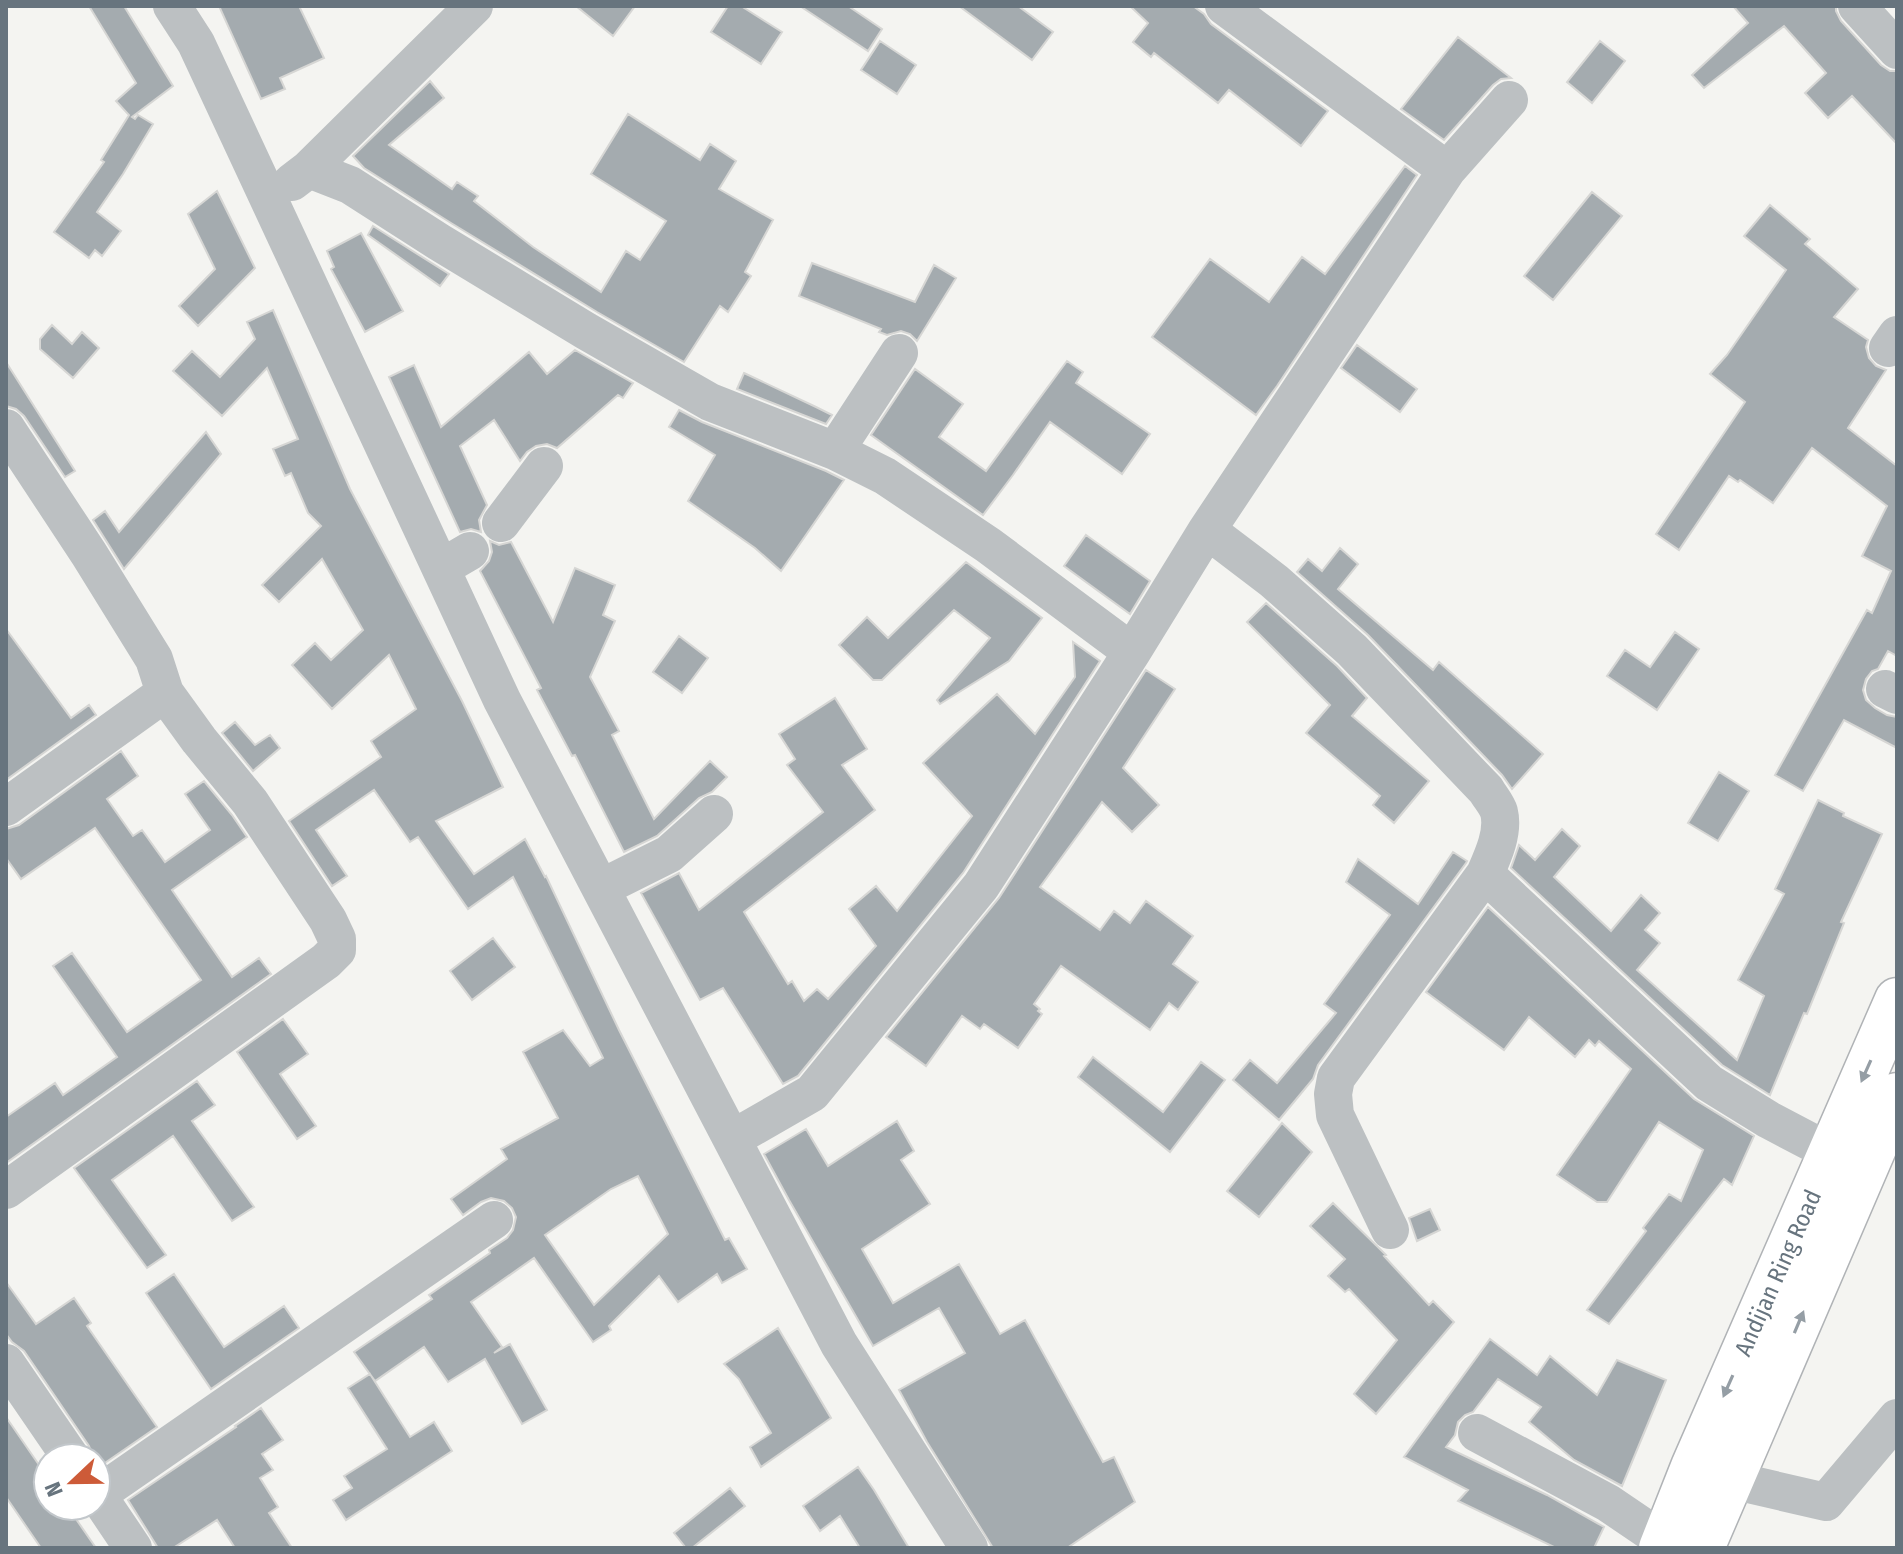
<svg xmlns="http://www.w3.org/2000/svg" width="1903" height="1554" viewBox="0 0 1903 1554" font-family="'Fira Sans Condensed',sans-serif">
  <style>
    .building { fill: #a4abaf; stroke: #d6d6d4; stroke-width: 2; fill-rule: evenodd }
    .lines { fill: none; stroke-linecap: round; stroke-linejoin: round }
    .highway-casing { stroke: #b0b3b6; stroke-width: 47 }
    .minor { stroke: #bcc0c2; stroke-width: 38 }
    .highway { stroke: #fff; stroke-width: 44 }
    .oneway { fill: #959ea5 }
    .labels { text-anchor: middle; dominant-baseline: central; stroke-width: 8; stroke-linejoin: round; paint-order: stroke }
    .street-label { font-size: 24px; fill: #67747e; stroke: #fff }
  </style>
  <rect width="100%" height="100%" fill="#f4f4f1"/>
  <path class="building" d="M89,6H124L173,86L132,117L135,119L138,115L153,124L123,174L97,212L121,231L102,256L95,250L89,258L54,232L104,162L101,160L129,115L116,101L136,83Z
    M219,6H299L324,58L280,78L285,89L261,99Z
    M576,6H635L613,36Z
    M728,6H741L782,32L761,64L711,32Z
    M800,6H848L882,29L868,51Z
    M959,6H1018L1053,32L1032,60Z
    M1130,6H1193L1204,14L1211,24L1328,111L1301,146L1229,90L1218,103L1154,53L1151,57L1133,42L1148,23Z
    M1733,6H1836V11L1841,21L1881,65L1890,71H1897V144L1852,96L1828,118L1805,93L1826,73L1784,26L1704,88L1692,75L1748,23Z
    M1458,37L1511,78L1501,79L1493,85L1444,140L1401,109Z
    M880,41L916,65L897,94L861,70Z
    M1600,41L1625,61L1592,103L1567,82Z
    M430,81L444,98L389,145L452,189L457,182L478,196L474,201L533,247L601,292L626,251L640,260L666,221L591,174L628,114L700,160L710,144L736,161L719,189L773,220L745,272L751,276L728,312L720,306L684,362L597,312L451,223L364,168L353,156Z
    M1405,166L1417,175L1277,386L1256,415L1152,337L1210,259L1269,302L1302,257L1325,274Z
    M217,191L255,268L198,326L179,306L215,269L188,214Z
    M1592,192L1622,216L1553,300L1524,276Z
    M1770,205L1810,239L1805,244L1858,289L1834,317L1868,340L1866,347L1869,358L1876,366L1886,370L1848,428L1897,466V656L1888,651L1878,669L1872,671L1866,679L1863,690L1866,700L1875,708L1887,715L1897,717V748L1844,720L1803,791L1775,775L1867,610L1872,613L1891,571L1862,556L1887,506L1812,448L1773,503L1740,480L1738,482L1729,476L1679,550L1656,534L1745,402L1710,374L1727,355L1786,270L1744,236Z
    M373,226L449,274L440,286L368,235Z
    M361,233L403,311L365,332L331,269L334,267L327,251Z
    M812,263L915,302L934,265L956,278L917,341L910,334L901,331L887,335L879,332L881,329L799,296Z
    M273,310L350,489L462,701L503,787L436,821L474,874L525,839L545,877L546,876L619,1030L725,1240L729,1238L747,1269L722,1283L717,1274L678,1302L659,1276L609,1326L611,1330L593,1342L534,1258L471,1302L502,1347L494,1353L510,1344L547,1410L522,1424L485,1359L448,1382L424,1347L375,1381L354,1352L432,1299L429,1295L490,1253L489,1250L507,1238L513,1230L516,1217L512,1208L504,1201L491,1198L481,1202L463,1215L451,1199L507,1159L501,1149L558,1118L523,1052L563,1030L590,1066L603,1058L513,877L468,909L418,837L410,842L374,790L316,830L347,876L332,886L289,821L381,757L371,741L416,709L389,655L332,709L292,665L315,643L331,660L363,630L322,559L279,602L262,585L321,526L308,513L291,473L285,476L273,449L298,439L267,368L222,416L173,371L192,351L220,377L255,339L247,322ZM638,1176L668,1234L594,1305L545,1235L611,1189Z
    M52,325L72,344L82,332L99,348L73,378L40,349V339Z
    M1357,345L1417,389L1400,412L1341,368Z
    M575,350L633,383L623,398L618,395L557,448L547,444L536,446L527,452L520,461L494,420L460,446L487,505L479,520L481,532L471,529L460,532L389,377L414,365L441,427L529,352L547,374Z
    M1067,361L1083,372L1076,383L1150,434L1122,474L1050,422L1013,475L983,515L871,435L915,369L963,404L939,437L986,471Z
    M6,362L75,471L65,477L24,416L16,409L6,406Z
    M744,373L816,407L832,415L826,424L737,389Z
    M679,410L702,422L826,471L844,480L781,571L755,548L688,501L715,455L669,427Z
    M206,432L221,454L124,569L93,520L105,511L119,532Z
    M1086,535L1150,581L1130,614L1064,566Z
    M490,541L499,545L511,542L553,622L575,568L615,585L603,615L615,621L590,677L619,731L612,735L654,819L710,761L727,777L712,792L699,798L657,836L624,852L575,755L572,756L537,690L541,688L480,571L489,561L492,552Z
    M1340,548L1358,564L1338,589L1433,670L1439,662L1543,754L1512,789L1502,775L1368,635L1297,572L1308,559L1322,571Z
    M966,562L1042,618L1009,661L940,704L937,700L990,638L954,610L882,680H873L839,645L867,617L888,638Z
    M1266,603L1337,666L1367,698L1352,716L1429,781L1394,823L1373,805L1380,796L1306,733L1330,705L1247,622Z
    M6,629L71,718L89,705L96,715L6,780Z
    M1675,632L1699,649L1657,710L1607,676L1625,650L1650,667Z
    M679,636L708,658L682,693L653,672Z
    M1073,642L1100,661L963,873L798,1076L783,1084L723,988L700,1000L641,893L679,873L699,910L823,812L787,765L795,759L779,734L835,698L867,749L842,765L875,810L744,912L788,984L792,981L804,1001L817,989L828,999L876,946L849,909L876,886L897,911L972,816L923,763L997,694L1035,734L1075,677Z
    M1146,670L1175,689L1123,768L1159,805L1132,832L1102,802L1040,887L1100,930L1114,911L1130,923L1146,901L1193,936L1173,964L1198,982L1178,1010L1169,1003L1150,1030L1061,966L1034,1004L1040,1009L1038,1011L1042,1014L1018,1048L984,1024L980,1029L962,1016L926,1066L886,1037L999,898Z
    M235,722L255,745L270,735L280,748L253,771L222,733Z
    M121,751L138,776L107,799L133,836L142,830L165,862L210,830L185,794L204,781L232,815L247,837L172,890L232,977L259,958L271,974L6,1163V1117L55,1083L63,1095L117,1057L53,966L72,953L127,1032L201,980L95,828L21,879L6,858V829L19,825Z
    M1719,772L1749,791L1718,841L1688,823Z
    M1818,800L1844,813L1843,816L1882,834L1841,922L1844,923L1807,1014L1804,1013L1770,1095L1722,1065L1511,868L1519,845L1535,860L1562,829L1580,846L1554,877L1611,931L1641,895L1660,913L1645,930L1660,943L1637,970L1737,1060L1764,996L1738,980L1784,894L1775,889Z
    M1453,852L1467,861L1466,863L1318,1065L1313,1079L1279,1120L1233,1080L1250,1060L1277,1083L1336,1013L1324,1004L1390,915L1346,882L1358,859L1418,904Z
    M1488,907L1694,1099L1754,1136L1732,1185L1724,1179L1609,1324L1587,1310L1646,1231L1643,1228L1669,1194L1681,1201L1703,1150L1659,1122L1607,1202H1597L1557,1175L1631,1069L1599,1041L1595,1046L1589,1040L1575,1057L1529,1017L1504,1050L1426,992Z
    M493,938L515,967L472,1000L450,971Z
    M283,1019L308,1054L280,1074L316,1126L297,1139L237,1052Z
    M1093,1057L1163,1112L1201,1062L1225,1080L1170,1152L1078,1077Z
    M197,1081L215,1105L192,1121L254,1207L232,1221L173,1136L112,1180L166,1255L147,1268L74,1168Z
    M897,1121L914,1151L901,1160L930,1204L862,1249L893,1303L959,1264L1000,1334L1025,1320L1103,1462L1114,1457L1135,1502L1067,1548H993L927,1442L899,1390L965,1353L939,1308L873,1346L789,1200L764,1154L806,1129L828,1166Z
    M1282,1123L1312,1152L1259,1217L1227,1191Z
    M1333,1203L1386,1255L1384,1256L1429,1305L1433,1301L1454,1322L1376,1414L1354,1394L1397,1340L1349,1289L1345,1292L1328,1276L1345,1259L1310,1226Z
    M1430,1209L1440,1230L1417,1241L1409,1218Z
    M174,1274L224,1347L284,1306L299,1328L211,1389L146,1293Z
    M6,1282L36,1324L74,1298L91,1323L87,1326L157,1427L99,1467L96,1458L93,1457L89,1446L24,1351L12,1342L6,1334Z
    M778,1328L831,1418L761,1467L750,1447L771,1433L739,1379L724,1364Z
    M1490,1339L1537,1375L1550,1356L1597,1395L1617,1360L1666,1380L1622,1486L1574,1460L1529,1422L1541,1407L1498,1379L1473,1412L1465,1415L1458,1422L1455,1435L1446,1447L1547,1495L1604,1527L1594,1548H1556L1458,1501L1468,1490L1404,1457Z
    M370,1374L410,1437L434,1422L452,1451L346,1520L333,1500L352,1488L344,1476L387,1449L348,1388Z
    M261,1408L283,1440L262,1454L273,1470L260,1478L278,1507L269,1513L292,1548H235L217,1520L173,1548H158L128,1500L236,1427L235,1426Z
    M6,1417L48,1478V1506H67L96,1548H41L6,1497Z
    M858,1467L874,1490L909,1548H860L840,1516L820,1531L803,1506Z
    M730,1488L745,1506L692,1548H686L674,1533Z"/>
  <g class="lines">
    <g class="highway-casing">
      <path id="highway" d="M1661,1548L1693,1467L1897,1000
        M1702,1548L1897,1095"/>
    </g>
    <path class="minor" d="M172,6L196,43L502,700L839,1344L969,1548
      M1857,6L1897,50
      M309,169L350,185L439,242L586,331L710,402L835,451L885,476L988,545L1132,652
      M1447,170L1509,100
      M292,182L309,169L474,6
      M1888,348L1897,335
      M6,428L89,554L154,659L165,693L199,740L250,802L328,920L337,939V950L326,961L6,1190
      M835,451L899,353
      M501,523L544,466
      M1207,530L1274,581L1352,650L1486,790C1490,797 1497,805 1499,812C1504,832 1493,856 1485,874L1336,1078L1333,1094L1335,1115L1390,1230
      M441,568L470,551
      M1885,689L1897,695
      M6,807L165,693
      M1485,874L1709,1083L1769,1120L1830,1152
      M601,888L669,854L714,814
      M732,1139L812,1093L981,886L1132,652L1207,530L1447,170L1224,6
      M6,1363L71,1458
      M1477,1433L1608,1503L1664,1541
      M1731,1480L1826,1502L1897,1418
      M96,1493L133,1548
      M97,1495L494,1220"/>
    <use href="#highway" class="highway"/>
  </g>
  <defs><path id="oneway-solid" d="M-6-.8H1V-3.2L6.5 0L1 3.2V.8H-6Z" transform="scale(2)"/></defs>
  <g class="oneway">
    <use href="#oneway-solid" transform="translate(1866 1071) rotate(114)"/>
    <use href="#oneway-solid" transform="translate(1799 1322) rotate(-67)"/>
    <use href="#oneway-solid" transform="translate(1728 1386) rotate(114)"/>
  </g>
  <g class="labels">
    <g class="street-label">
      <text transform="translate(1778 1273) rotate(-66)">Andijan Ring Road</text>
    </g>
  </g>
  <rect width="1903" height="1554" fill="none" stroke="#67747e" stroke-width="16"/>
  <g transform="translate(72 1482) rotate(248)"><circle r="38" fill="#ffffff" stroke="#c2c7cb" stroke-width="2"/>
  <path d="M0-6L14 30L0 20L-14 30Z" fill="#cd5b38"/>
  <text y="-12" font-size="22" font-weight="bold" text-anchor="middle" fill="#67747e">N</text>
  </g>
</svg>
